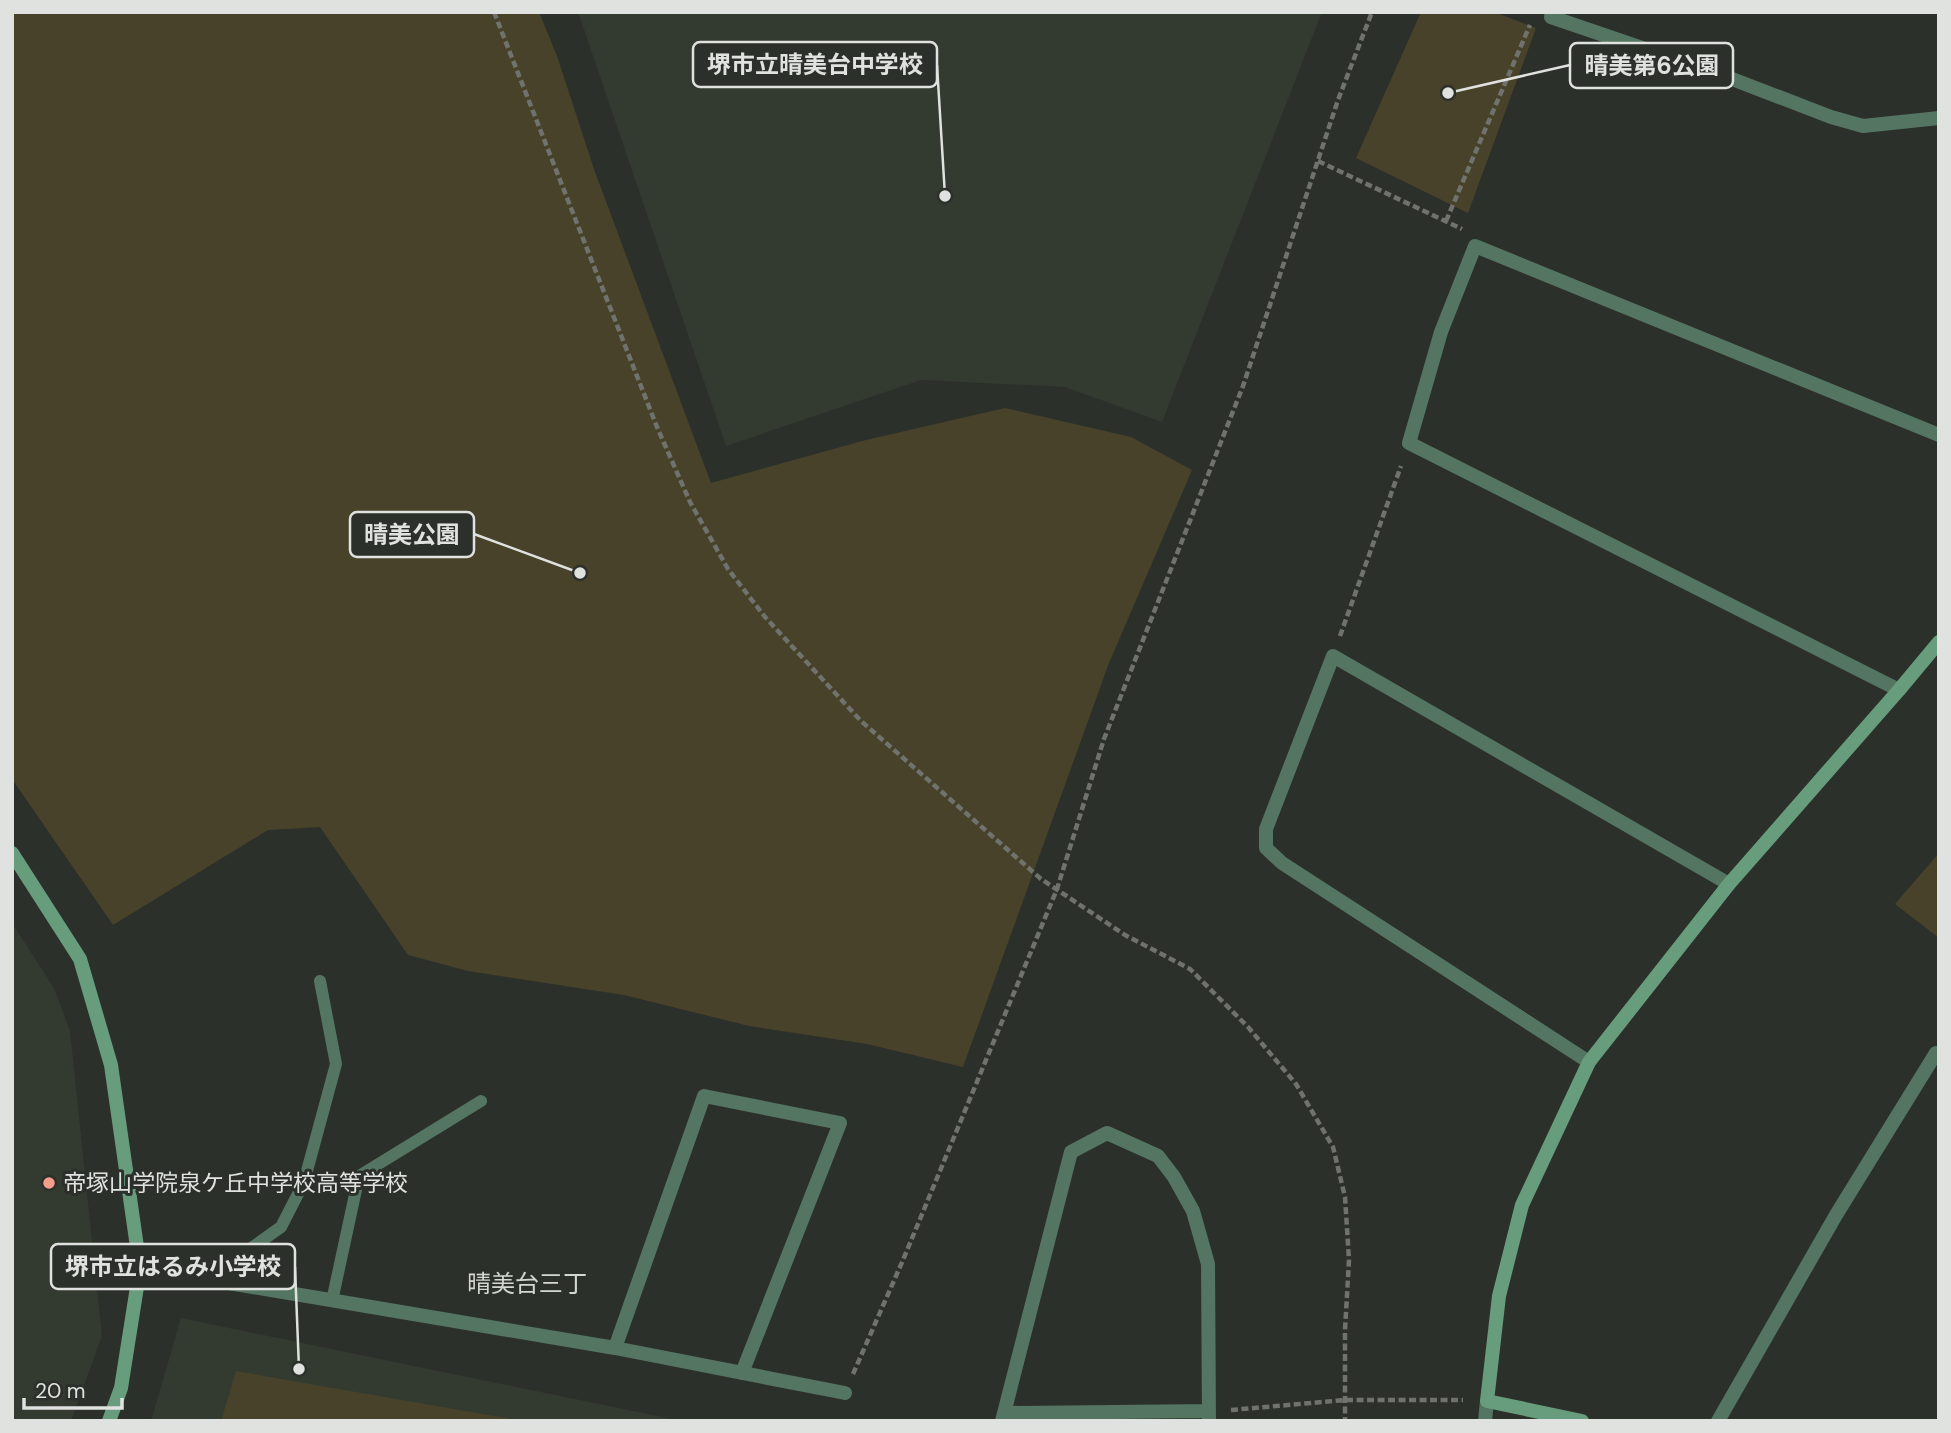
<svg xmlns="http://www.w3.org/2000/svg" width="1951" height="1433" viewBox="0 0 1951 1433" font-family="'DM Sans','Noto Sans JP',sans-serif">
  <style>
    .built { fill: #333a30 }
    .green { fill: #48422a }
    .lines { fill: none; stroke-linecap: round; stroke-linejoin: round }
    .path { stroke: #6f726d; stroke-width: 4.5; stroke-dasharray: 7 3.5; stroke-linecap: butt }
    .lane { stroke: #547561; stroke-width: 12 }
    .street { stroke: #547561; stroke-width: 14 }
    .secondary { stroke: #679d7c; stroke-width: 14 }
    .poi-dot { fill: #f49d8c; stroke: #2c302a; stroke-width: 2.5 }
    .labels { text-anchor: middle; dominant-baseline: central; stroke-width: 6; stroke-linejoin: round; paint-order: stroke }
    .poi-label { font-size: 23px; fill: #dfe2de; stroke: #2c302a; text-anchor: start }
    .neighbourhood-label { font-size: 24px; fill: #d2d7d0; stroke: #2c302a }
    .leader { fill: none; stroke: #dfe2de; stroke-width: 2.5 }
    .callout-dot { fill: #dfe2de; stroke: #2c302a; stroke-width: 2.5 }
    .callout { fill: #2c302a; stroke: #dfe2de; stroke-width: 2.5 }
    .callout-label { font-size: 24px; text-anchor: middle; font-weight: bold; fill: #dfe2de }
  </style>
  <rect width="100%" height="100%" fill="#2c302a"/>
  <path class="built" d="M578,12H1322L1162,422L1065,387L921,380L726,446Z
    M12,923L54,988L70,1031L102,1336L71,1421H12Z
    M181,1318L682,1421H151Z"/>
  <path class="green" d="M12,12H539L557,56L595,172L711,483L866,440L1005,408L1131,437L1192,470L1109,663L963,1067L867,1044L749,1026L624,995L468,971L408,955L320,827L268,830L113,925L12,779Z
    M1421,12H1494L1536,28L1468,213L1356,158Z
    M1939,853V938L1895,904Z
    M236,1371L523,1421H221Z"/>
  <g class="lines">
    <path class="path" d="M494,12L657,427L690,502L728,569L765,617L861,721L1041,879L1125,935L1190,969L1248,1027L1296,1084L1333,1147L1345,1197L1349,1260L1345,1330V1421
      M1318,161L1462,229
      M1446,221L1530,25
      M1340,636L1401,466
      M853,1374L903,1260L1057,889L1104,739L1243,386L1338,100L1372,12
      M1231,1410L1345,1400H1463"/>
    <path class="lane" d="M199,1279L250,1249L281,1227L304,1182L336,1064L320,981
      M332,1301L359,1176L481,1101"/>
    <path class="street" d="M1552,12L1551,17L1727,77L1831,117L1863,126L1939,118
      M1899,690L1409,443L1441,332L1475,246L1939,435
      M1589,1062L1282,863L1266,848V829L1333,656L1729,884
      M140,1268L615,1348L845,1393
      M615,1348L704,1096L840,1123L742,1373
      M1004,1413L1209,1411
      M1002,1421L1071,1152L1107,1133L1158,1156L1174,1177L1193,1211L1208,1264L1209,1421
      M1485,1421L1487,1401
      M1718,1421L1836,1215L1936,1053L1939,1055"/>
    <path class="secondary" d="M12,853L80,959L111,1065L140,1268L121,1388L109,1421
      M1582,1421L1487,1401L1499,1296L1522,1205L1589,1062L1729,884L1899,690L1939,642"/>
  </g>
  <circle class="poi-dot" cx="49" cy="1183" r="7"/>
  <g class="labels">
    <g class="poi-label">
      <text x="63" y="1183">帝塚山学院泉ケ丘中学校高等学校</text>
    </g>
    <g class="neighbourhood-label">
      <text x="527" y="1283">晴美台三丁</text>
    </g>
  </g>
  <path class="leader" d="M945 196L937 65M1448 93L1570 65M580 573L474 534M299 1369L295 1267"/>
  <g class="callout-dot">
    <circle cx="945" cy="196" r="7"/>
    <circle cx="1448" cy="93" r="7"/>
    <circle cx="580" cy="573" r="7"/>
    <circle cx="299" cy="1369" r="7"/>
  </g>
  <g class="callout">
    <rect x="693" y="42" width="244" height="45" rx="7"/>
    <rect x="1570" y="43" width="163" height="45" rx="7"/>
    <rect x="350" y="512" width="124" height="45" rx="7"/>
    <rect x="51" y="1244" width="244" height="45" rx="7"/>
  </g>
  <g class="callout-label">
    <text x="815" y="73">堺市立晴美台中学校</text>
    <text x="1652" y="74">晴美第6公園</text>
    <text x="412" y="543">晴美公園</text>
    <text x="173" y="1275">堺市立はるみ小学校</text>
  </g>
  <rect width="1951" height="1433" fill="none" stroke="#dfe2de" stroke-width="28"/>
  <path d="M24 1398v10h98v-10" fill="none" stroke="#dfe2de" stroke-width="3.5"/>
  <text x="35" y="1398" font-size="21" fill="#dfe2de" stroke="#2c302a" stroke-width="5" paint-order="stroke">20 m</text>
</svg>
